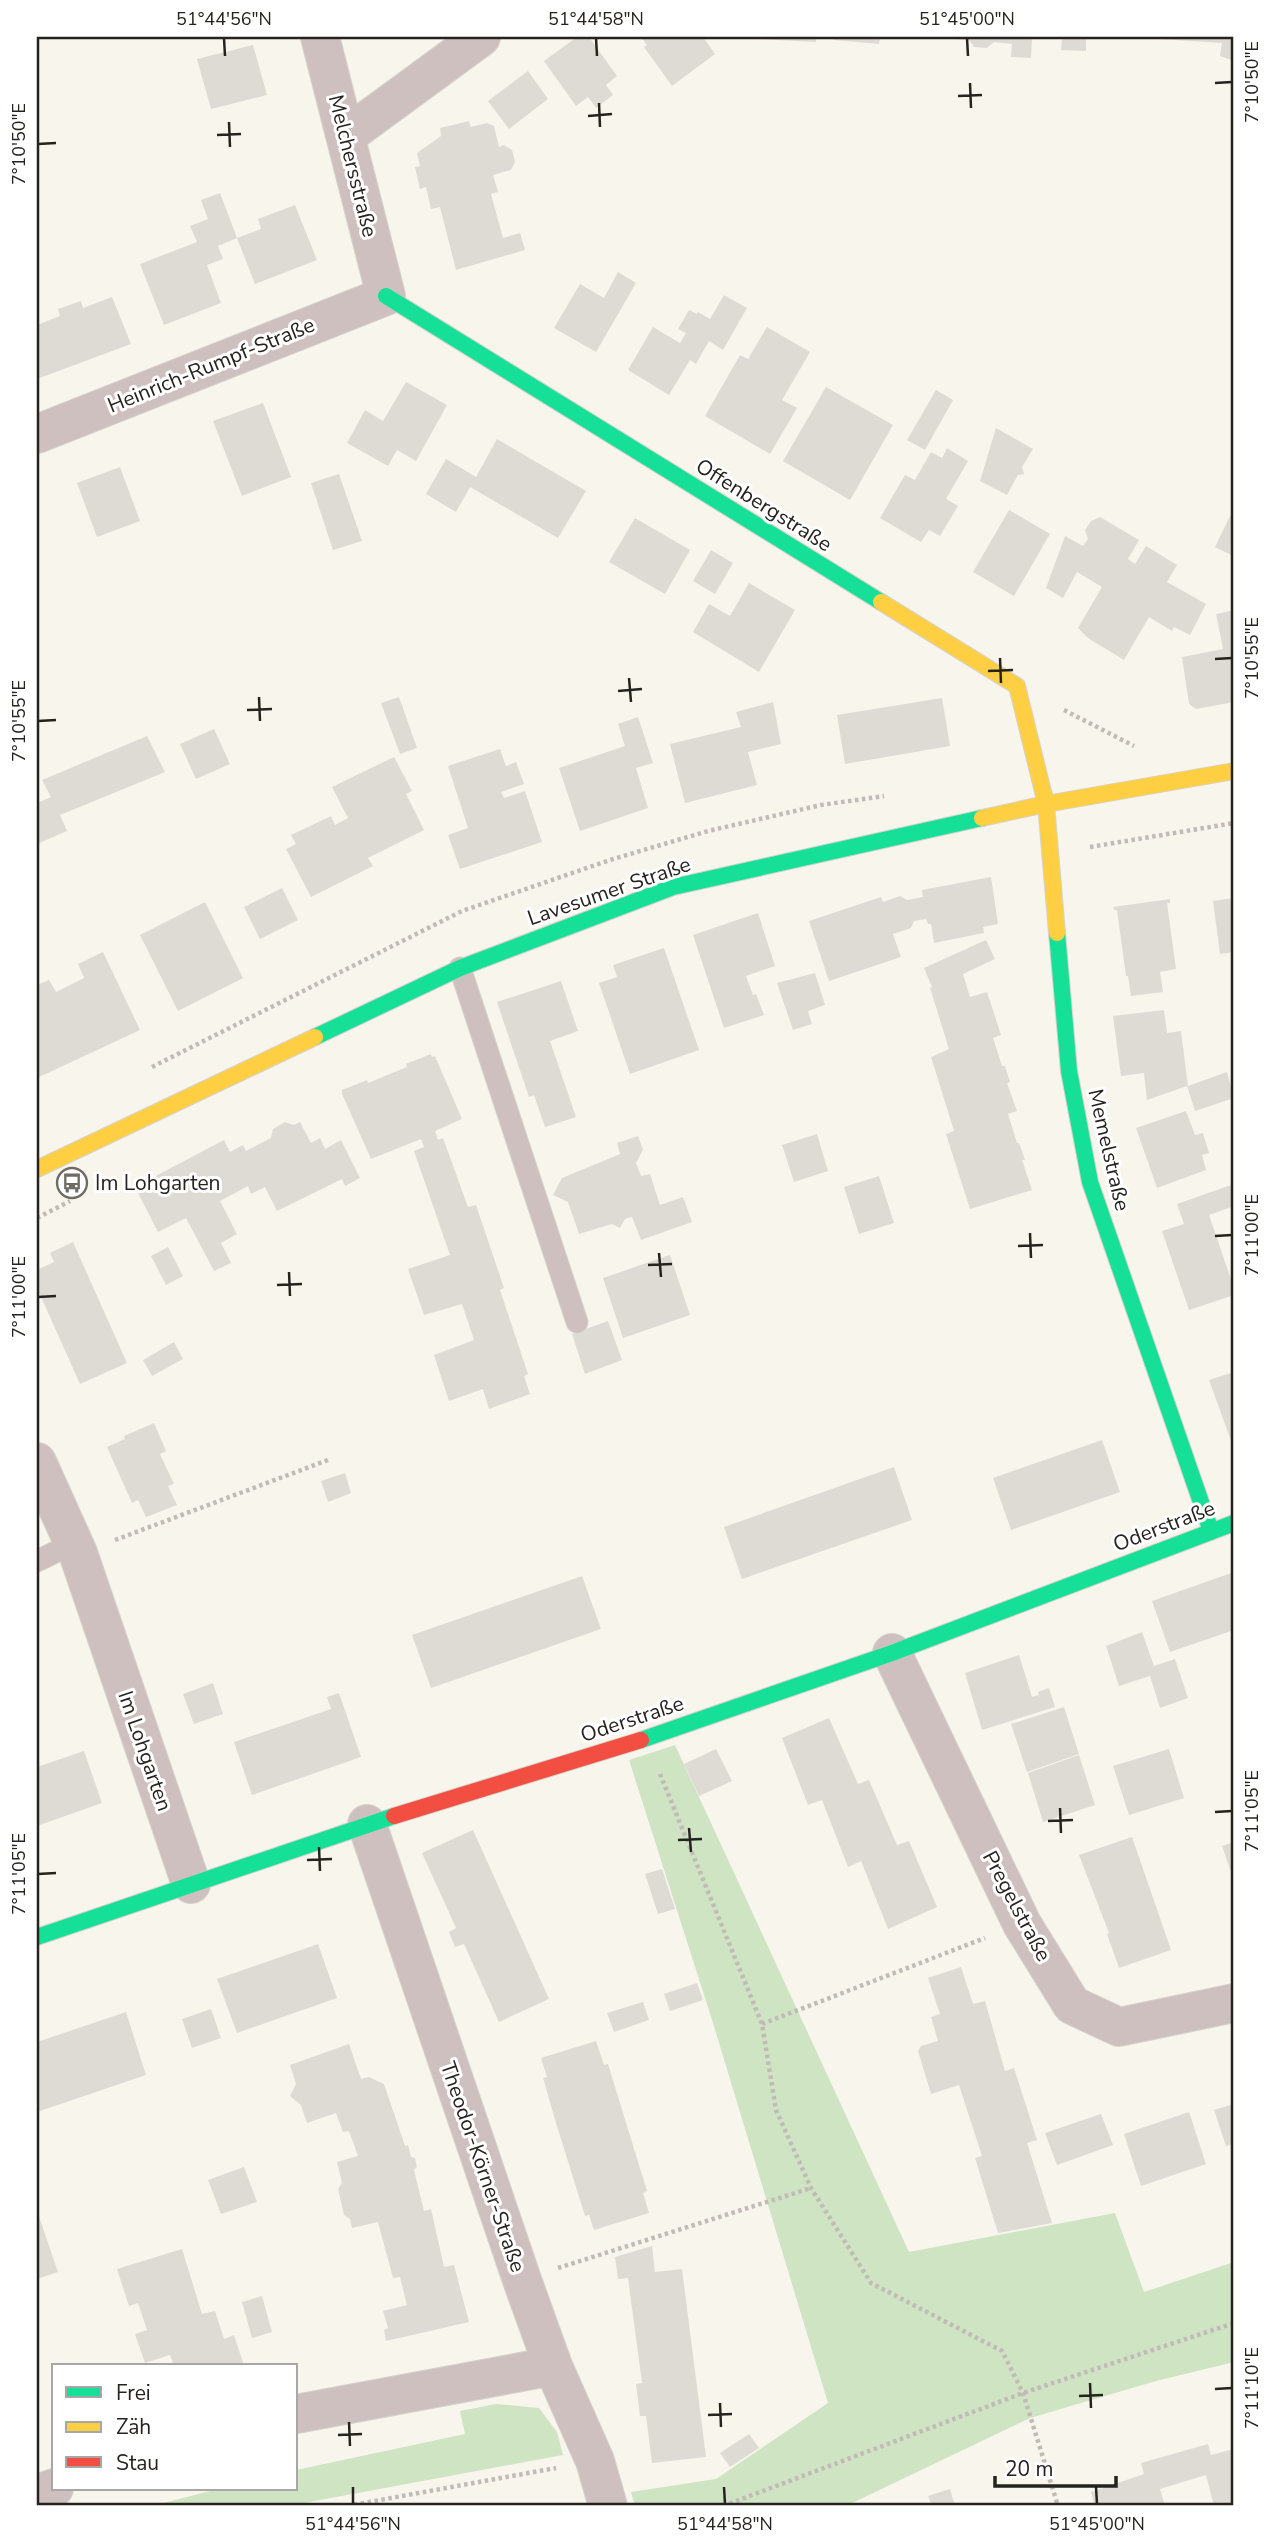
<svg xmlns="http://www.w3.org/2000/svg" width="1271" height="2543" viewBox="0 0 1271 2543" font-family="'Nunito Sans',sans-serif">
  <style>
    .green { fill: #cfe4c3 }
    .building { fill: #dedbd5 }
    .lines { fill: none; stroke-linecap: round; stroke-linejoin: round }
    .lane-casing { stroke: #d5d3cd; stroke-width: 23 }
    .street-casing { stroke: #d5d3cd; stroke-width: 40 }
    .fast-casing { stroke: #d5d3cd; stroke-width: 18 }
    .slow-casing { stroke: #d5d3cd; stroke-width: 18 }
    .jam-casing { stroke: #d5d3cd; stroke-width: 18 }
    .path { stroke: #c2bab7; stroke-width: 4.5; stroke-dasharray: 3.5 3.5; stroke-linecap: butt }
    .lane { stroke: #cec0be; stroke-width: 21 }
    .street { stroke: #cec0be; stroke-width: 38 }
    .fast { stroke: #16e098; stroke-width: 16 }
    .slow { stroke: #ffcf43; stroke-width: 16 }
    .jam { stroke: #f24e42; stroke-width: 16 }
    .ticks { fill: none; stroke: #25231e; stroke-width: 2.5 }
    .labels { text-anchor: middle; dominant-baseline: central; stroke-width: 6; stroke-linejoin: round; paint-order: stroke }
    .street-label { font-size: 21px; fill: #25231e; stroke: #fff }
    .poi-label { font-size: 21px; fill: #25231e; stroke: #fff; text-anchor: start }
    .neatline { fill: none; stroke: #25231e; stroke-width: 2.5 }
    .ticks-label { font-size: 18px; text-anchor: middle; fill: #25231e }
  </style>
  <rect width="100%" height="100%" fill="#f8f5ed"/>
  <path class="green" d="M675,1745L909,2252L1115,2213L1144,2292L1234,2262V2362L1156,2381L1030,2418L846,2506H635L631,2492L716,2479L828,2403L713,2023L629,1760Z
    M496,2404L539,2408L557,2432L563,2455L288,2506H152L218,2489H296V2470L465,2434L460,2411Z"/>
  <path class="building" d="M577,37H589L617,76L606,85L613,95L596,108L588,97L576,106L544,61Z
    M641,37H703L715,54L672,86L644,47L647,45Z
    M756,37H816V42L756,39Z
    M834,37H880L879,44L834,40Z
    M950,37H1032L1031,58L1011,57L1012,44L994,42L987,48L974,47L969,40L950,39Z
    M1062,37H1086V51L1061,50Z
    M1159,37H1234V61L1220,56L1222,43L1159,39Z
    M253,45L267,95L211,109L197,59Z
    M528,71L548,99L509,129L488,101Z
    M469,121L471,127L487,123L494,126L499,147L504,145L512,150L515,162L511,170L493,175L498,192L491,194L503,238L520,233L525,250L456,270L440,207L431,209L426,187L420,189L415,167L420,166L417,153L441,136L440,128Z
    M220,193L237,238L218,246L223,259L207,265L221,303L164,325L140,264L197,242L190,226L208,219L201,200Z
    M295,205L317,260L255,284L237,238L261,229L258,219Z
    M618,272L636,283L596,352L554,328L580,284L604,298Z
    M724,295L747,308L723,350L709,341L696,364L690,360L669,395L628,370L653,327L680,343L686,333L678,329L689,310L697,314L698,312L710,319Z
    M112,297L131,344L37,379V325L60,316L58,309L81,301L83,308Z
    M767,327L810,352L782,400L797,408L770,454L705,416L740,355L748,359Z
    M406,382L447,405L416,461L397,450L388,466L347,443L365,410L383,421Z
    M826,387L893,425L850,500L783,461Z
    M936,390L953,400L925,450L907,440Z
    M263,403L291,477L242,496L213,421Z
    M996,428L1033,449L1022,467L1024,474L1018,475L1007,495L980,481Z
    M497,439L586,491L558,538L470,487L456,512L426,494L446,459L476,477Z
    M947,448L968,461L946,499L958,506L940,536L929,530L921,542L880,518L905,475L915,480L931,452L942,458Z
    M120,467L140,521L97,537L77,483Z
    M339,474L362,541L333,550L311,483Z
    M1009,510L1050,534L1014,596L973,572Z
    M1230,516L1234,518V549L1231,555L1215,547Z
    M1100,517L1139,540L1128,559L1135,564L1146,546L1177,565L1167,582L1206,604L1190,635L1174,627L1172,631L1149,617L1124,660L1088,638L1078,628L1102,587L1077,572L1063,598L1046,588L1065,536L1083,546L1088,539L1085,530L1091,521Z
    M635,518L690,550L665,594L609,562Z
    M711,550L733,563L715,594L693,581Z
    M749,583L795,610L759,672L693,632L709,604L730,616Z
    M1234,610V702L1196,709L1189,704L1182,657L1223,649L1216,614Z
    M399,697L417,748L400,754L381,703Z
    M942,698L950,746L845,764L837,715Z
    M773,702L781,744L748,752L757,785L685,803L670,744L741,727L736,712Z
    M638,717L653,763L636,768L648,808L580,831L559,768L625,746L618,724Z
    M214,729L230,764L196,779L180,744Z
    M147,736L165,772L60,815L67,831L37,844V803L51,797L42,780Z
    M500,749L506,766L516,762L524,784L501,792L504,798L525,791L542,842L460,869L448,835L468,828L448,766Z
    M394,757L412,791L406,794L424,830L368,858L373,866L311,897L286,849L296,844L291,835L331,816L335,825L348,818L332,787Z
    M991,877L998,924L983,927L984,933L934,943L931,924H928L926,919L914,921L911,928L893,934L901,957L829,981L809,921L881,897L883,902L900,896L907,900L923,897L922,890Z
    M282,888L298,920L260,939L244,907Z
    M1234,898V952L1220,954L1213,901Z
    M1170,899V903H1167L1176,969L1160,972L1163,992L1131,996L1128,976H1126L1117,910H1114L1113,907Z
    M205,902L243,978L178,1011L140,935Z
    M758,913L775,966L746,976L753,995L756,994L764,1015L724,1028L693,935Z
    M986,940L995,959L963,974L970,997L987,992L1001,1035L993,1038L1002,1066H1005L1010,1082L1007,1083L1017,1111L1008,1114L1017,1143H1019L1022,1151L1025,1160H1022L1032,1190L970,1209L946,1134L954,1131L931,1057L949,1049L930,988L932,987L924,968Z
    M664,948L699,1050L630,1074L599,983L617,977L613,965Z
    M103,952L140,1030L37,1078V985L49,980L56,992L84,978L78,964Z
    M815,973L825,1005L808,1011L812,1024L793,1030L777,983Z
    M561,981L578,1031L550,1041L576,1117L545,1127L534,1095L529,1097L497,1002Z
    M1164,1010L1167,1033L1181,1031L1188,1086L1227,1072L1234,1098L1195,1111L1187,1086L1147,1100L1144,1073L1121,1076L1113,1016Z
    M431,1054L432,1057L435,1056L462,1119L435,1131L438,1140L443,1138L468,1207L476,1205L504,1288L500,1290L528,1374L524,1376L530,1394L489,1409L483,1389L449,1401L434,1355L474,1340L462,1304L424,1315L408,1269L450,1255L414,1151L424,1147L421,1139L371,1159L342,1094V1090L367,1080L368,1083L407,1067L406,1064Z
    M1186,1111L1195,1135L1203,1133L1209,1153L1202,1155L1206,1170L1157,1188L1136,1128Z
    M285,1122L294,1125L300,1122L311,1143L320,1138L325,1149L341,1140L360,1178L345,1186L342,1179L277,1211L265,1187L251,1194L248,1186L220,1201L237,1234L221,1243L231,1263L214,1271L186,1218L158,1232L135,1187L224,1140L230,1152L243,1145L246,1151L271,1138L273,1129Z
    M817,1134L828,1171L794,1182L782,1145Z
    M638,1136L643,1150L636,1163L641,1176L650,1174L660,1205L683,1197L692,1222L641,1240L632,1217L625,1219L620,1228L612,1224L579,1234L568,1202L553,1195L562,1178L620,1154L617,1143Z
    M879,1176L894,1223L859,1234L844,1187Z
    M1234,1184V1206L1209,1215L1234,1288V1295L1189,1310L1162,1231L1184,1224L1177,1204Z
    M73,1242L127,1363L80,1384L37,1288V1270L54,1262L50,1253Z
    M168,1247L183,1276L166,1285L151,1256Z
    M670,1255L690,1315L623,1338L603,1278Z
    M608,1321L622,1360L585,1374L572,1334Z
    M174,1342L183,1359L152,1376L143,1360Z
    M1234,1372V1449L1209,1380Z
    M154,1423L166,1451L160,1454L174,1484L168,1486L177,1505L146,1517L138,1500L132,1503L107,1447L125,1439L124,1436Z
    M1102,1440L1120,1492L1011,1530L993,1478Z
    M894,1467L912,1520L742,1579L724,1527Z
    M345,1473L351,1493L328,1502L321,1481Z
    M1234,1572V1630L1170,1652L1152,1601Z
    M582,1576L601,1629L431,1688L412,1635Z
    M1142,1632L1154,1666L1175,1659L1188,1698L1160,1708L1150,1676L1119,1686L1106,1646Z
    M1019,1655L1032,1697L1039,1695L1038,1692L1049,1688L1055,1707L982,1730L965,1673Z
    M213,1683L223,1714L194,1724L183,1694Z
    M339,1693L361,1757L252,1795L234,1742L331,1709L327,1697Z
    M1064,1707L1079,1754L1027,1772L1011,1724Z
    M829,1718L858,1784L869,1780L897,1845L909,1841L937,1907L888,1929L861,1861L848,1867L822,1800L808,1805L782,1738Z
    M716,1749L732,1781L699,1796L684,1764Z
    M1169,1749L1184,1798L1129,1815L1113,1766Z
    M84,1751L102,1803L37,1826V1767Z
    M1079,1755L1095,1805L1043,1822L1028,1773Z
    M473,1830L549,1999L499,2022L464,1944L455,1947L449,1932L456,1928L422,1853Z
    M1132,1837L1171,1950L1119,1968L1107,1934L1109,1933L1079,1855Z
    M1234,1842V1881L1222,1846Z
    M662,1869L675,1909L658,1914L645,1874Z
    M318,1944L337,1998L237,2033L217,1979Z
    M961,1967L973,2004L985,2001L1005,2071L1014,2068L1037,2140L1027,2143L1052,2223L998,2233L975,2158L982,2156L959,2085L931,2094L918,2051L921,2046L938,2041L931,2017L940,2014L928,1978Z
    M697,1983L703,2000L670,2011L664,1994Z
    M643,2002L649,2020L614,2032L607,2013Z
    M211,2009L221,2038L192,2048L182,2019Z
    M126,2012L146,2075L37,2112V2042Z
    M596,2041L604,2065L608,2064L647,2191L643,2193L649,2213L594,2230L589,2215L585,2216L556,2123L543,2078L547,2077L541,2058Z
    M349,2044L361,2079L369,2077L384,2084L405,2146L408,2145L411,2157L415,2158L417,2167L414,2170L424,2211L431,2209L444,2267L454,2265L469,2322L386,2341L384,2330L388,2328L383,2311L407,2305L400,2277L393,2278L378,2222L352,2228L350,2219L344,2215L338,2189L342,2183L337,2162L358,2156L349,2131L343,2132L336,2113L307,2123L301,2105L290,2096L296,2084L290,2065Z
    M1234,2104V2144L1226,2146L1214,2110Z
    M1189,2112L1206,2164L1141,2186L1124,2134Z
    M1101,2114L1113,2145L1057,2165L1045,2133Z
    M244,2167L257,2202L221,2214L208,2180Z
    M37,2211L58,2272L37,2279Z
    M652,2246L655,2272L682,2269L706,2457L652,2463L646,2416H640L636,2384L642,2383L628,2278L618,2279L615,2257Z
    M182,2249L202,2314L215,2311L224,2339L234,2335L244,2366H174L170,2355L145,2363L135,2334L147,2330L138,2303L129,2306L117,2269Z
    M262,2296L272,2332L252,2338L242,2302Z
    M749,2434L759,2448L730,2467L720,2453Z
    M1208,2444L1211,2455L1234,2449V2506H1214L1206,2475L1160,2489L1165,2506H1095L1091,2492L1144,2474L1141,2463Z
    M950,2489L955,2506H932L928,2496Z"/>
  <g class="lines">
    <g class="lane-casing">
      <path id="lane" d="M460,968L577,1322
        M37,1561L74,1543"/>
    </g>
    <g class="street-casing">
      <path id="street" d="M346,136L481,37
        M37,434L386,296L320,37
        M37,1462L78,1553L191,1884
        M892,1653L1022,1924L1072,2005L1119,2027L1234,2003
        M367,1824L522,2280L553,2366L595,2461L608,2506
        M296,2414L553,2366
        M37,2494L54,2488"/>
    </g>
    <g class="fast-casing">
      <path id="fast" d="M386,296L881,602
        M1057,933L1069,1071L1090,1182L1211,1531
        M315,1037L460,968L673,887L982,818
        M641,1740L892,1653L1234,1523
        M37,1937L394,1816"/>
    </g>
    <g class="slow-casing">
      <path id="slow" d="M881,602L1017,686L1046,804L1057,933
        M982,818L1046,804L1234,771
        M37,1169L315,1037"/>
    </g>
    <g class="jam-casing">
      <path id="jam" d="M394,1816L641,1740"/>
    </g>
    <path class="path" d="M1064,710L1134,746
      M1090,847L1234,823
      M152,1067L462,911L610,860L708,831L821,805L884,796
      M37,1218L70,1201
      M115,1540L328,1460
      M660,1774L762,2024L776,2110L811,2188L871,2283L1002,2351L1023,2393L1058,2506
      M762,2024L985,1938
      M558,2268L811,2188
      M347,2506L556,2468
      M723,2506L1023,2393L1234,2323"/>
    <use href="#lane" class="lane"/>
    <use href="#street" class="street"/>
    <use href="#fast" class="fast"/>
    <use href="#slow" class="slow"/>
    <use href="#jam" class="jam"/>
  </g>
  <path class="ticks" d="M224,38L225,56M596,38L597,56M967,38L968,56M970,83L971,108M1215,83L1232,82M958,96L982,95M599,103L600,127M588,116L612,114M229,122L230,147M217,135L241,134M38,144L56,143M1000,658L1001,683M1215,659L1232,658M988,671L1013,670M629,678L631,702M618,691L642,689M259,697L260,721M247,710L272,709M38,721L56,720M1030,1233L1031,1258M1215,1236L1232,1235M1018,1246L1043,1245M659,1253L661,1277M648,1265L672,1264M289,1272L290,1296M277,1285L302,1284M38,1297L56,1296M1060,1808L1061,1833M1215,1812L1232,1811M1048,1821L1073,1820M689,1828L691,1852M678,1840L702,1839M319,1847L320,1871M307,1860L332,1859M38,1874L56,1873M1090,2383L1091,2408M1215,2389L1232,2388M1079,2396L1103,2395M720,2403L721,2427M708,2415L732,2414M349,2422L350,2446M338,2435L362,2434M353,2487V2504M724,2487L725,2504M1096,2487L1097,2504"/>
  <defs>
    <g id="bus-ring" transform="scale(1.575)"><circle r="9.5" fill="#fff" stroke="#6f6c66" stroke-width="1.5"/><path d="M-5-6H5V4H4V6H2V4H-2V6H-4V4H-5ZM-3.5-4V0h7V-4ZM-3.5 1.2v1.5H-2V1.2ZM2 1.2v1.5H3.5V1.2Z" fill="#6f6c66"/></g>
  </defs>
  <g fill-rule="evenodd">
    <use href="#bus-ring" x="72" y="1183"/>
  </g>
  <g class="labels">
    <g class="street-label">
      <text transform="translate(353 166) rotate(76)">Melchersstraße</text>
      <text transform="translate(211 365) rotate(-22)">Heinrich-Rumpf-Straße</text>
      <text transform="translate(764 505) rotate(32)">Offenbergstraße</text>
      <text transform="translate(609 891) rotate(-19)">Lavesumer Straße</text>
      <text transform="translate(1109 1150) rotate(77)">Memelstraße</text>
      <text transform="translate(1164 1526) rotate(-21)">Oderstraße</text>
      <text transform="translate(632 1719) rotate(-18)">Oderstraße</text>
      <text transform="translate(145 1751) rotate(71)">Im Lohgarten</text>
      <text transform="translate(1017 1906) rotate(62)">Pregelstraße</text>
      <text transform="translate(483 2167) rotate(71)">Theodor-Körner-Straße</text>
    </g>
    <g class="poi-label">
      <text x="95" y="1183">Im Lohgarten</text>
    </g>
  </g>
  <rect width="1271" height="2543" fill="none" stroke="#ffffff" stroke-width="77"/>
  <rect x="52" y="2364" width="245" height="126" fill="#ffffff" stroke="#a8a7a5" stroke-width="2"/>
  <rect x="66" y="2387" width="35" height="10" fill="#16e098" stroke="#a8a7a5" stroke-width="2"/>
  <text x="116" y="2400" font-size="21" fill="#25231e">Frei</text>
  <rect x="66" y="2422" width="35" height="10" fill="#ffcf43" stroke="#a8a7a5" stroke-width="2"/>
  <text x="116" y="2434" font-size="21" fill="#25231e">Zäh</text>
  <rect x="66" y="2457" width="35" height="10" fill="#f24e42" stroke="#a8a7a5" stroke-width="2"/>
  <text x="116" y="2470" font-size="21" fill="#25231e">Stau</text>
  <path d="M995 2476v10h121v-10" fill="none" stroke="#25231e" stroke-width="3.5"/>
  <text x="1005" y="2476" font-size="21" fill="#25231e" stroke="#ffffff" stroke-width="5" paint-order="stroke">20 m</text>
  <rect x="38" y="38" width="1194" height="2466" class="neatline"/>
  <g class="ticks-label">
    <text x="224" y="25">51°44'56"N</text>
    <text x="596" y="25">51°44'58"N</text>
    <text x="967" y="25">51°45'00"N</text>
    <text transform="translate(1252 82) rotate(-90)" y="6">7°10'50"E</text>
    <text transform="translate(19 144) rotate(-90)" y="6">7°10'50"E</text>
    <text transform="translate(1252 658) rotate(-90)" y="6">7°10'55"E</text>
    <text transform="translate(19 721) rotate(-90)" y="6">7°10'55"E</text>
    <text transform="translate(1252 1235) rotate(-90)" y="6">7°11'00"E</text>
    <text transform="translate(19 1297) rotate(-90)" y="6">7°11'00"E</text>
    <text transform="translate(1252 1811) rotate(-90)" y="6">7°11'05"E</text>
    <text transform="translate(19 1874) rotate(-90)" y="6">7°11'05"E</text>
    <text transform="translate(1252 2388) rotate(-90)" y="6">7°11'10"E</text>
    <text x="353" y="2530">51°44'56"N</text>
    <text x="725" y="2530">51°44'58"N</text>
    <text x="1097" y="2530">51°45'00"N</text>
  </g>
</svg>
